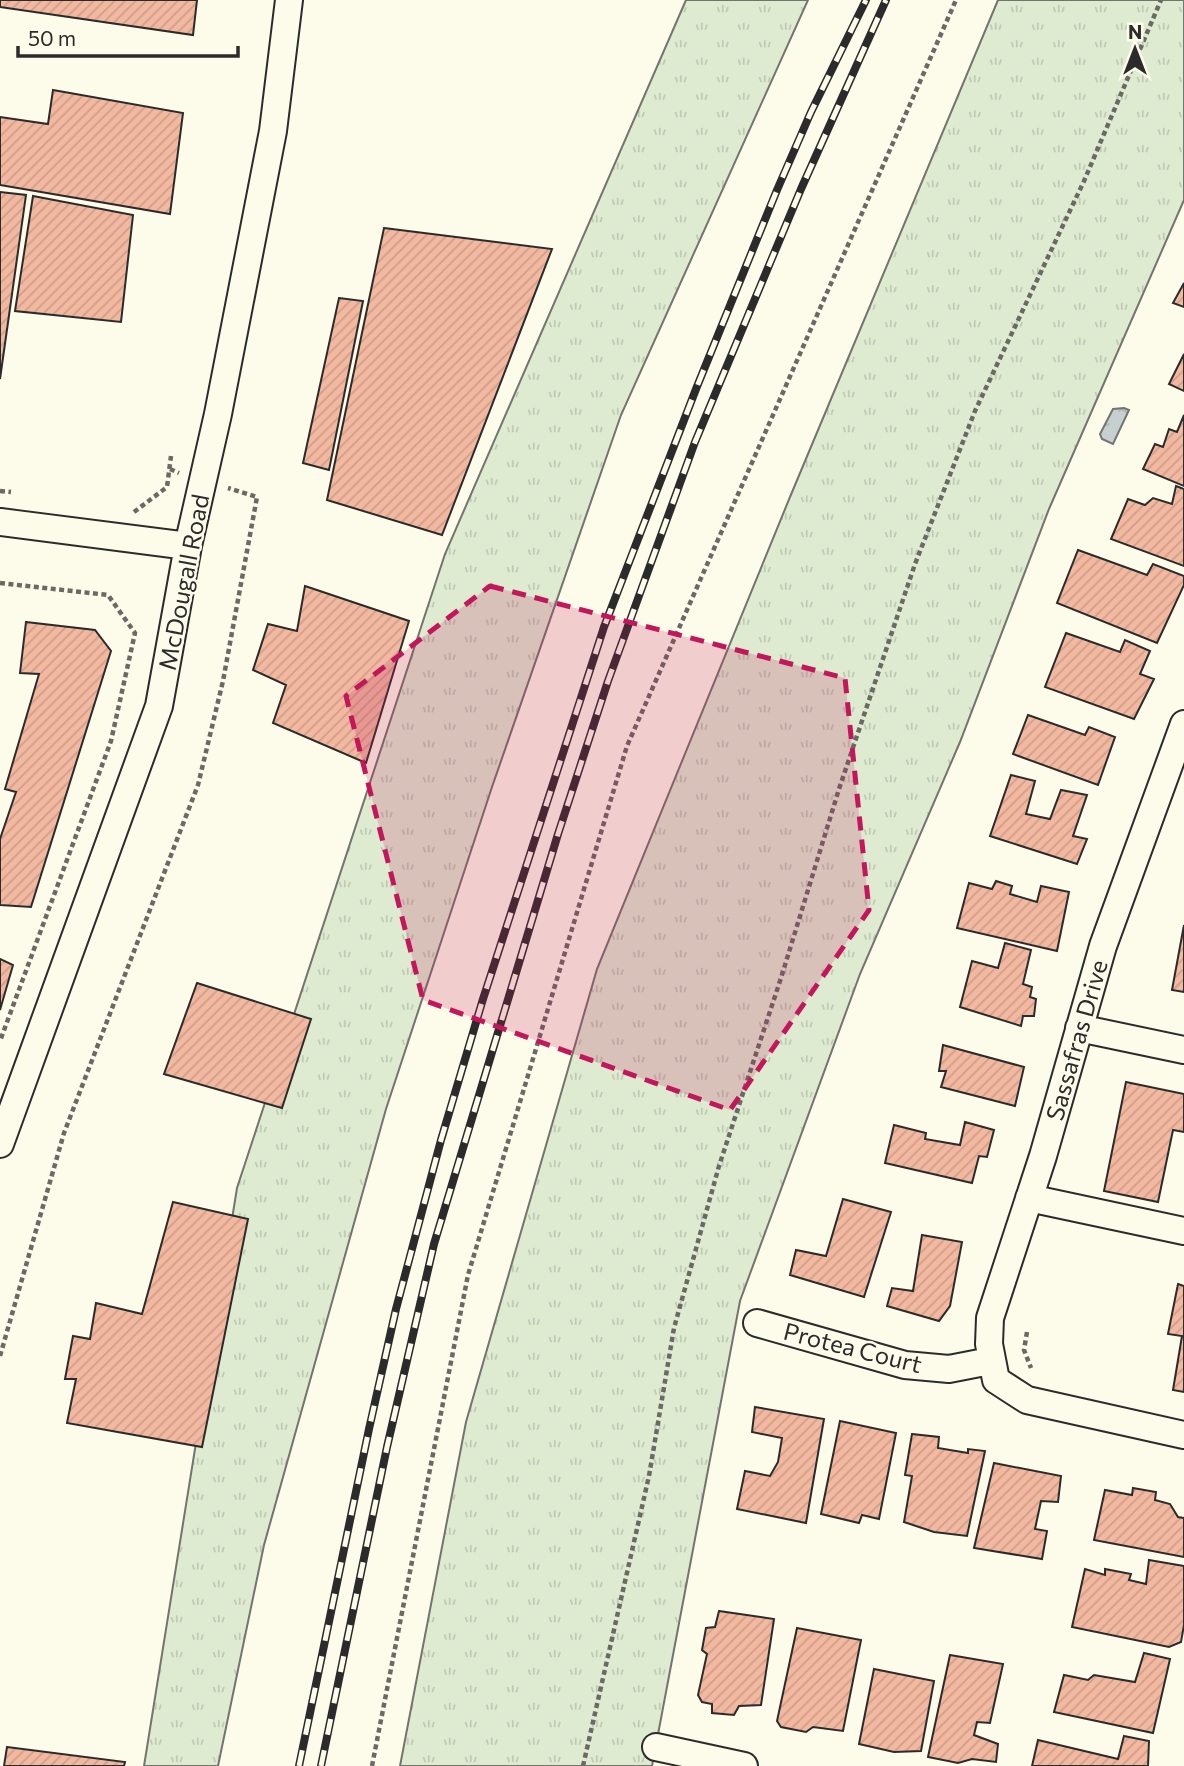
<svg xmlns="http://www.w3.org/2000/svg" width="1184" height="1766" viewBox="0 0 1184 1766" font-family="Commissioner,sans-serif">
  <style>
    .grass { fill: url(#grass-tufts); stroke: #74746e; stroke-width: 2 }
    .water { fill: url(#water-ripples); stroke: #74746e; stroke-width: 2 }
    .building { fill: url(#building-hatch); stroke: #2b2b2b; stroke-width: 2 }
    .lines { fill: none; stroke-linecap: round; stroke-linejoin: round }
    .street-casing { stroke: #2b2b2b; stroke-width: 30 }
    .path { stroke: #6a6964; stroke-width: 4.5; stroke-dasharray: 5 3.5; stroke-linecap: butt }
    .street { stroke: #fdfbea; stroke-width: 26 }
    .rail-casing { stroke: #2b2b2b; stroke-width: 8 }
    .rail { stroke: #fdfbea; stroke-width: 5; stroke-dasharray: 16; stroke-linecap: butt }
    .marked { fill: #c2185b; fill-opacity: 0.2; stroke: #c2185b; stroke-width: 5; stroke-dasharray: 14 9; stroke-linejoin: round }
    .labels { text-anchor: middle; dominant-baseline: central; stroke-width: 5; stroke-linejoin: round; paint-order: stroke }
    .street-label { font-size: 24px; fill: #2b2b2b; stroke: #fdfbea }
  </style>
  <defs>
    <pattern id="grass-tufts" width="24" height="20" patternUnits="userSpaceOnUse" patternTransform="scale(1.75)"><rect width="24" height="20" fill="#deebd1"/><path d="M3 7l-1-3M5 7V3M7 7l1-3M15 17l-1-3M17 17v-4M19 17l1-3" fill="none" stroke="#bfcab4"/></pattern>
    <pattern id="water-ripples" width="26" height="14" patternUnits="userSpaceOnUse" patternTransform="scale(1.75)"><rect width="26" height="14" fill="#c7d0d0"/><path d="M2 4q2-2 4 0t4 0M15 11q2-2 4 0t4 0" fill="none" stroke="#abb3b3"/></pattern>
    <pattern id="building-hatch" width="6" height="6" patternUnits="userSpaceOnUse" patternTransform="scale(1.75)"><rect width="6" height="6" fill="#f2b8a0"/><path d="M-1 1l2-2M0 6l6-6M5 7l2-2" fill="none" stroke="#d09e8a"/></pattern>
  </defs>
  <rect width="100%" height="100%" fill="#fdfbea"/>
  <path class="grass" d="M686,0H808L621,415L492,787L386,1109L264,1545L218,1766H144L237,1188L445,554Z
    M998,0H1184V200L1049,509L960,742L860,974L740,1301L652,1766H400L466,1422L597,969L790,497Z"/>
  <path class="water" d="M1124,408L1129,410L1113,444L1102,439L1100,434L1113,409Z"/>
  <path class="building" d="M0,0H197L193,35L0,7Z
    M53,90L183,113L170,214L0,185V117L48,124Z
    M0,192L26,195L0,379Z
    M33,196L133,215L121,322L15,311Z
    M384,228L552,249L442,535L327,500Z
    M1184,283V307L1173,303Z
    M339,298L363,301L329,470L303,463Z
    M1184,354V391L1169,384Z
    M1184,415V486L1143,469L1155,444L1163,447L1169,429L1177,432Z
    M1176,486L1184,489V566L1111,539L1128,499L1145,505L1153,498L1172,504Z
    M1078,550L1147,575L1153,564L1184,576V585L1157,643L1057,603Z
    M305,586L409,621L366,763L273,723L286,685L253,670L268,624L297,631Z
    M26,622L95,630L111,651L31,907L0,905V839L16,792L5,789L39,674L20,673Z
    M1066,633L1120,652L1125,640L1150,651L1140,674L1154,679L1134,719L1045,687Z
    M1028,715L1085,735L1089,727L1115,737L1098,785L1013,754Z
    M1011,775L1035,781L1026,814L1050,819L1061,790L1087,795L1073,836L1087,839L1077,864L990,836Z
    M996,881L1012,886L1010,894L1037,902L1041,886L1069,892L1057,951L957,928L969,883L992,889Z
    M1184,925V992L1172,990Z
    M1005,943L1031,950L1023,984L1032,987L1030,997L1036,999L1034,1016H1023L1021,1026L960,1007L972,961L998,968Z
    M0,959L13,965L0,1010Z
    M197,983L311,1019L282,1108L164,1074Z
    M943,1045L1024,1067L1015,1106L941,1087L946,1071H939Z
    M1126,1082L1184,1094V1132L1173,1130L1158,1202L1104,1191Z
    M965,1122L994,1130L987,1157L979,1156L972,1183L885,1163L894,1125L926,1133L925,1139L960,1145Z
    M843,1199L891,1212L864,1297L790,1275L796,1250L826,1256Z
    M173,1202L248,1219L202,1447L67,1423L76,1379H65L73,1336L90,1339L96,1303L142,1314Z
    M922,1235L962,1242L950,1306L939,1321L887,1306L892,1288L913,1291Z
    M1178,1284L1184,1286V1392L1173,1390L1182,1336L1168,1334Z
    M755,1407L824,1419L806,1523L737,1509L745,1471L770,1476L778,1462L782,1438L752,1432Z
    M840,1421L896,1433L879,1519L862,1515L859,1523L821,1514Z
    M912,1434L939,1437L938,1448L968,1453V1449L985,1451L967,1536L934,1532L904,1522L912,1476L905,1475Z
    M994,1463L1061,1476L1058,1502L1041,1501L1035,1529L1047,1531L1042,1559L974,1548Z
    M1133,1488L1156,1492L1155,1500L1170,1504L1178,1517L1184,1518V1557L1094,1540L1105,1490L1132,1495Z
    M1149,1560L1184,1566V1625L1181,1642L1169,1647L1072,1627L1085,1569L1105,1575V1569L1131,1574L1129,1580L1146,1584Z
    M719,1611L774,1619L761,1705L739,1706L734,1715L712,1713V1704L702,1702L698,1695L707,1654L702,1650L706,1628L715,1627Z
    M797,1628L861,1640L843,1731L813,1727L806,1732L781,1727L777,1721Z
    M1144,1653L1170,1659L1153,1733L1054,1712L1064,1675L1088,1680L1094,1675L1135,1682Z
    M950,1655L1003,1664L990,1723L977,1722L974,1735L998,1744L996,1762L972,1759L958,1763L928,1757Z
    M874,1669L934,1681L921,1751L894,1752L859,1744Z
    M1124,1736L1149,1741L1148,1766H1032L1038,1740L1118,1759Z
    M7,1747L125,1762L124,1766H4Z"/>
  <g class="lines">
    <g class="street-casing">
      <path id="street" d="M0,522L188,546
        M1184,724L1103,946L1043,1156L990,1318L989,1344L996,1380L1027,1400L1184,1435
        M1079,1028L1184,1050
        M0,1144L159,706L188,546L218,414L273,131L289,0
        M1029,1198L1184,1231
        M757,1323L905,1365L949,1369L990,1361
        M656,1747L744,1766"/>
    </g>
    <path class="path" d="M170,469L179,473
      M0,491L11,492
      M134,512L167,487L171,456
      M0,583L108,595L135,633L111,741L0,1041
      M1027,1332L1024,1350L1031,1368
      M0,1356L64,1133L198,785L223,681L257,497L228,488
      M372,1766L468,1275L627,746L956,0
      M583,1766L649,1476L674,1328L719,1166L781,978L839,789L915,564L975,411L1084,181L1161,0"/>
    <use href="#street" class="street"/>
    <g class="rail-casing">
      <path id="rail" d="M299,1766L369,1429L396,1309L441,1140L483,999L604,627L696,389L777,190L811,112L866,0
        M321,1766L387,1447L434,1244L558,834L608,681L695,442L801,189L886,0"/>
    </g>
    <use href="#rail" class="rail"/>
  </g>
  <path class="marked" d="M490,586L845,678L869,910L730,1110L423,1000L346,696Z"/>
  <g class="labels">
    <g class="street-label">
      <text transform="translate(183 582) rotate(-79)">McDougall Road</text>
      <text transform="translate(1076 1040) rotate(-74)">Sassafras Drive</text>
      <text transform="translate(853 1347) rotate(14)">Protea Court</text>
    </g>
  </g>
  <g transform="translate(1135 49)" stroke="#fdfbea" stroke-width="5" paint-order="stroke">
  <path d="M0-5L12 26L0 18L-12 26Z" fill="#2b2b2b"/>
  <text y="-10" font-size="19" font-weight="bold" text-anchor="middle" fill="#2b2b2b">N</text>
  </g>
  <path d="M18 46v10h220v-10" fill="none" stroke="#2b2b2b" stroke-width="3.5"/>
  <text x="28" y="46" font-size="21" fill="#2b2b2b" stroke="#fdfbea" stroke-width="5" paint-order="stroke">50 m</text>
</svg>
